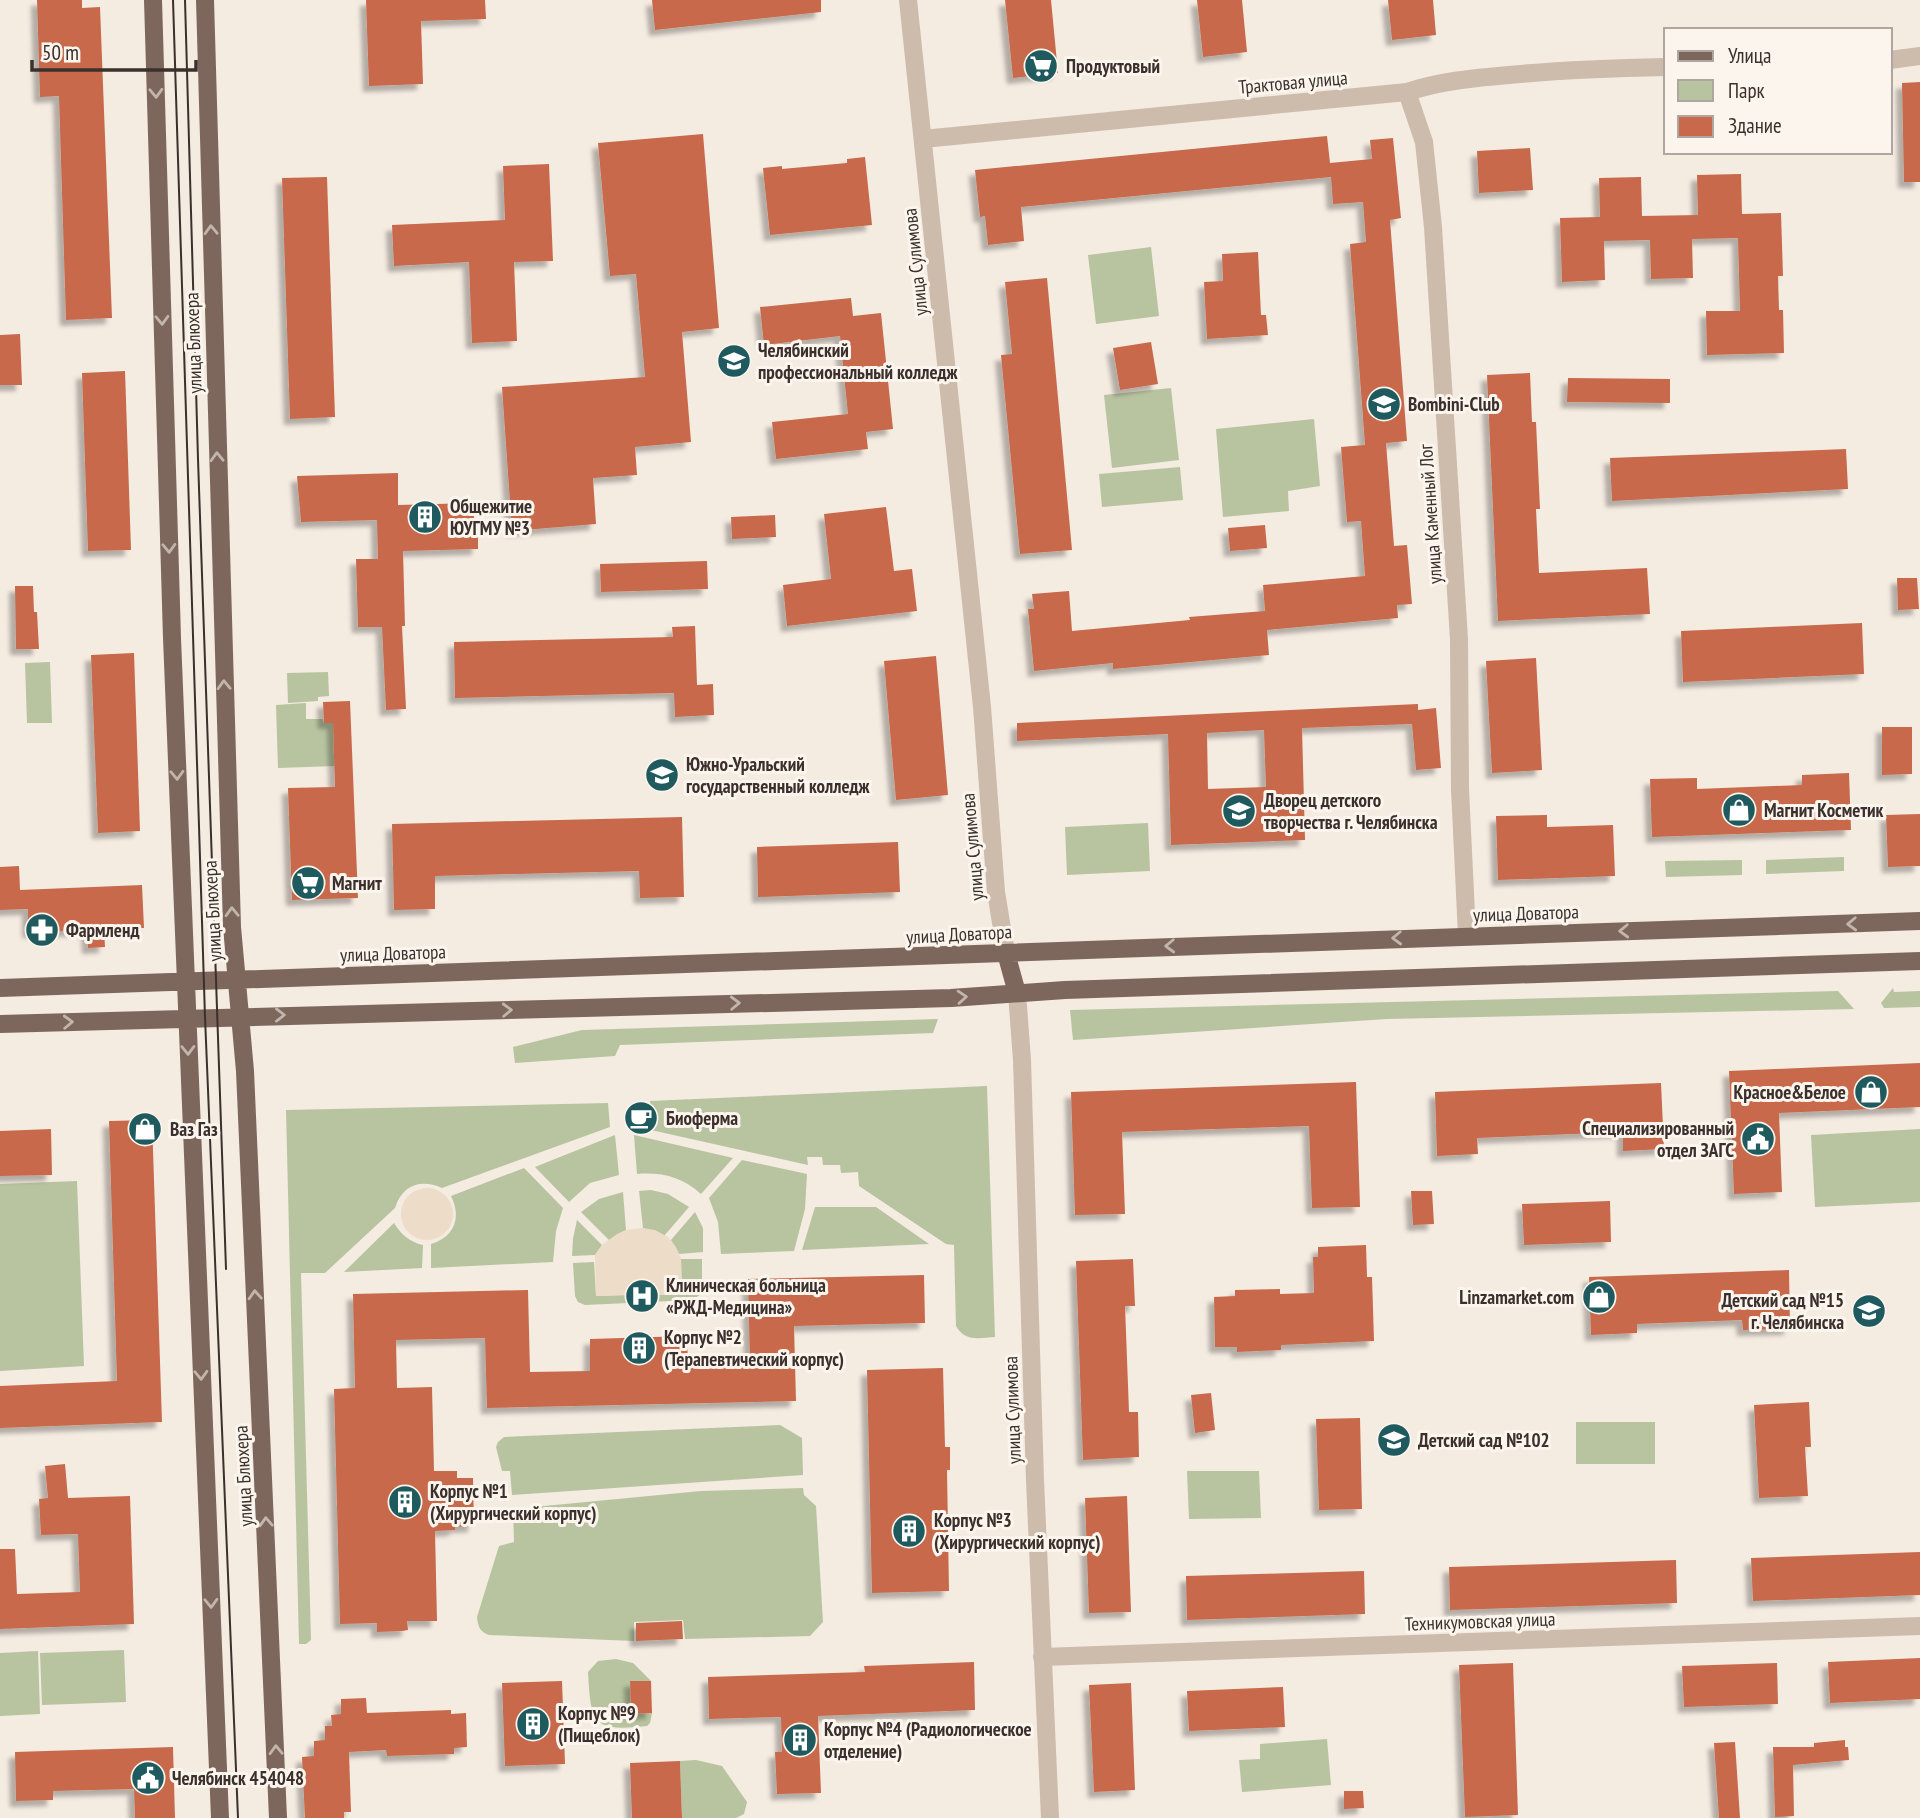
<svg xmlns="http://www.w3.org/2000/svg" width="1920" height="1818" viewBox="0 0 1920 1818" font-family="'PT Sans Narrow',sans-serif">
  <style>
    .green { fill: #b8c4a0 }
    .plaza { fill: #ecdcc8 }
    .building { fill: #c8694b; fill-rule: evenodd; filter: url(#shadow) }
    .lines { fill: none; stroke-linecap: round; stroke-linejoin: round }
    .minor { stroke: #cdbbac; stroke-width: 18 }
    .major { stroke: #7d675c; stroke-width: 18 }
    .tram { stroke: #3b302b; stroke-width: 2 }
    .oneway { stroke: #c2b5ac }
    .labels { text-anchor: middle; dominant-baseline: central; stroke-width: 6; stroke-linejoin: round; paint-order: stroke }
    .poi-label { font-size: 19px; font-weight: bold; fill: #3b302b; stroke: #fbf5ee; text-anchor: start }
    .street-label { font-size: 19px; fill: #3b302b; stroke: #fbf5ee }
  </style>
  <defs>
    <filter id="shadow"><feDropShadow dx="-6" dy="6" stdDeviation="2" flood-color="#0004"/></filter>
  </defs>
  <rect width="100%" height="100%" fill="#f4ebe1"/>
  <path class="green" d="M1151,247L1159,316L1096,324L1088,255Z
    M1171,388L1179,460L1112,468L1104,395Z
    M1314,419L1320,486L1288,491L1289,511L1223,517L1216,429Z
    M1180,467L1183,500L1102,507L1099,474Z
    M50,662L52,723H27L25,663Z
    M328,672L329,696L318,697V701L288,703L287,673Z
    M306,703V719H323L324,723H333L335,766L278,768L276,705Z
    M1148,823L1150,871L1067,875L1065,827Z
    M1844,857V871L1766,874V860Z
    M1742,860V875L1666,877L1665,861Z
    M1893,988L1894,992L1920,991V1007L1884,1008L1881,1003Z
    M1838,991L1854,1009L1387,1019L1073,1040L1070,1010Z
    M938,1019L933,1033L620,1045L615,1056L515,1063L513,1047L582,1030Z
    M987,1086L995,1337C979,1338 965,1342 956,1326L954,1245L946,1244L859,1186L858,1172L841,1173L840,1165H823L822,1157H807L808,1165L651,1130L650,1101Z
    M608,1103L610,1127L442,1188C421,1179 403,1184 395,1208L325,1273H301L311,1640L306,1644H299L286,1110Z
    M1920,1129V1202L1815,1207L1811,1135Z
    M615,1135L619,1175L590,1183L569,1202L535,1167Z
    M634,1135L733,1158L701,1194C682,1177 662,1172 637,1174Z
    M742,1160L807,1174L805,1209L794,1251L721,1254L718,1222L709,1198Z
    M524,1168L563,1208L556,1231L553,1262L431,1268V1244C454,1237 462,1218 451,1196Z
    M77,1181L84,1366L0,1371V1184Z
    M651,1190L668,1194L689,1207L664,1236L643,1228L639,1191Z
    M623,1192L626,1230L609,1240L581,1212L599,1199Z
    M815,1207H876L929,1244L802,1250Z
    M695,1212L703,1228V1252L679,1254L671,1240Z
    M577,1220L602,1245L595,1255L572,1256L573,1239Z
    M394,1223C401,1234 409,1242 423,1245L422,1268L344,1272Z
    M681,1259H702V1293L693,1300L649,1302V1295L682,1294Z
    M594,1262L596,1296L628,1295V1303L585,1305L578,1302L575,1296L573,1263Z
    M1576,1422H1655V1464H1576Z
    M780,1425L802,1438L803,1475L512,1495L510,1471H502L496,1447L498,1442L504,1437Z
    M1187,1471H1259L1261,1518L1189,1519Z
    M803,1488L804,1495L816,1506L823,1622L810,1636L685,1639L683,1620L634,1622V1641L489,1635C480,1632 478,1627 477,1617L499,1546L514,1542L513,1509L701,1491Z
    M124,1650L126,1702L42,1705L40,1653Z
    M38,1651L40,1714L0,1716V1653Z
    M616,1659L633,1663L651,1681H630L631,1714L652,1713L650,1723L647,1726C592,1732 591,1724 588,1672L598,1661Z
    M1327,1739L1331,1785L1242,1792L1239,1760L1260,1759V1744Z
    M696,1760L722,1766L747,1802L744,1814L736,1818H682L680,1761Z"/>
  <path class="plaza" d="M401 1214a26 26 0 1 1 52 0a26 26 0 1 1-52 0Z
    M643,1228L655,1230L668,1237L676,1247L681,1259L682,1294L649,1295V1302L628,1303L627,1295L596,1296L595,1255L602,1245L617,1234L626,1230Z"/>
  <path class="building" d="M37,0H82V8L100,7L112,318L66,320L59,96L40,97Z
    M366,0H485L486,19L421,21L423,84L369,86Z
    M652,0H821V12L655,30Z
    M1005,0H1051L1058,73L1013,78Z
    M1197,0H1242L1247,52L1203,57Z
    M1388,0H1433L1436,35L1392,40Z
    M1920,82V182H1904L1902,83Z
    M703,134L719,328L682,332L691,442L635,447L637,475L593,478L596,524L512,531L502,387L645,377L636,274L610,276L598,143Z
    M1327,136L1330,163L1372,159L1370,140L1393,138L1401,218L1390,220L1407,441L1386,443L1394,546L1407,545L1412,604L1397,605L1398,618L1267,630L1269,655L1113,669V663L1034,671L1028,609H1034L1032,594L1069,591L1072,631L1190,620L1189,617L1265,611L1263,585L1365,576L1361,521L1347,522L1341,447L1365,445L1350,244L1366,242L1363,202L1333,204L1331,177L1021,207L1024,241L988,245L985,216L980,217L975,170Z
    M1530,148L1533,190L1479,193L1477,151Z
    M865,157L872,225L770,235L763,168L782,166V169L847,163V159Z
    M549,164L553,261L514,262L517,341L472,343L469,262L394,266L392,225L505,220L503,166Z
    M1741,174L1742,214L1781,213L1783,276H1778L1779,310H1783L1784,353L1707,355L1706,311H1740L1738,238L1692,239L1693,278L1651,279L1650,240L1604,241L1605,280L1562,282L1560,218L1600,217L1599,178L1641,177L1642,216L1698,215L1697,175Z
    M327,177L335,417L290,419L282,178Z
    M1258,252L1261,315H1266L1268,335L1207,339L1204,282L1223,281L1222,254Z
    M1047,278L1072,550L1020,554L1001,355L1012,354L1005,282Z
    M851,298L853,316L881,313L893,429L866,432L868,449L776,459L772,422L848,414L840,336L764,345L760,307Z
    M20,334L22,385H0V335Z
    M1151,342L1158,384L1120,390L1113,348Z
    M125,371L131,550L88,551L82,373Z
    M1530,373L1532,422H1536L1540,509H1536L1539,573L1647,568L1650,614L1498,621L1487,375Z
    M1568,378L1670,379V403L1567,402Z
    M1846,449L1848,489L1612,501L1610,458Z
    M398,473V505L474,503V529H478V549L403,551L405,626H402L406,709L386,710L382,627H358L356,559H378L377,520L301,522L297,476Z
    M886,507L894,571L912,569L917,611L787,626L783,585L831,579L824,514Z
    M775,515L776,537L732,539L731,517Z
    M1265,525L1267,548L1230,551L1228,528Z
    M707,561L708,589L601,592L600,564Z
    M1897,578H1917L1919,609L1898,610Z
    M15,586H33L34,612H37L39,649H16Z
    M1862,623L1864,674L1683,682L1681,631Z
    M695,626L697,685L713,684L714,715L675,717L674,693L455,698L454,642L673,637L672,627Z
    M134,653L140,831L98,833L91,655Z
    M936,656L948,795L896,800L884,661Z
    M1536,658L1542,770L1492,773L1486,661Z
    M350,701L358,898L292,900L288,788L335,787L333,723H324L323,702Z
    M1418,704V710L1436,708L1441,768L1416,770L1412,724L1302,728L1305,840L1171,845L1168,734L1017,741V723ZM1264,730L1266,787L1208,789L1207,733Z
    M1882,727H1912V774L1882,775Z
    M1849,773L1851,830L1652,837L1650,779L1697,778V789L1802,785V775Z
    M1920,814V866L1888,867L1886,815Z
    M1547,815V827L1613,825L1615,876L1498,880L1496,816Z
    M682,817L684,897L640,898L639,871L435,876V909L394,910L392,824Z
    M898,842L900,892L758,897L757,847Z
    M19,866L20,890L142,885L144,928L104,929L105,947L88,948L87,930L28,932V909L0,910V867Z
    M1920,1063V1107L1779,1113L1782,1192L1734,1194L1729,1071Z
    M1356,1082L1360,1207L1312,1208L1309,1126L1122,1132L1125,1214L1075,1215L1071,1092Z
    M1661,1083L1664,1149L1623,1151V1132L1477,1138L1478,1154L1437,1156L1435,1092Z
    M152,1120L162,1422L0,1428V1386L117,1381L109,1121Z
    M51,1129L52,1175L0,1176V1131Z
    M1411,1191H1432L1434,1224L1413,1225Z
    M1610,1201L1611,1242L1524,1245L1522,1204Z
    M1366,1245L1367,1277H1372L1374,1341L1281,1345V1350L1237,1352V1347H1215L1214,1297L1235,1296V1290L1280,1289V1294L1314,1293L1313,1257H1318V1247Z
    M1133,1259L1135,1306H1125L1129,1412H1138L1139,1457L1083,1460L1076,1261Z
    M1789,1270L1790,1329L1743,1330L1742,1320L1637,1324V1333L1591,1335L1589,1277Z
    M924,1275L925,1323L794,1326L796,1401L487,1408L485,1338L396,1340L397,1388L432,1387L434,1471H457V1478H473L474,1526L455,1527V1530L435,1531L437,1621H407L408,1630L402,1631L377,1632V1623L340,1624L334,1389L355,1388L353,1294L528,1290L530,1372L590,1371V1339L687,1336L688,1365L750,1364L748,1279Z
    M943,1368L945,1447H950V1470H947L949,1591L872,1593L867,1370Z
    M1211,1393L1215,1430L1195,1433L1191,1395Z
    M1809,1402L1811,1447H1805L1808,1496L1759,1498L1754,1405Z
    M1360,1418L1362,1509L1319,1510L1316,1419Z
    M65,1464L68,1498L130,1496L134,1624L0,1629V1549H15L17,1594L80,1592L78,1534L41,1535L39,1499L48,1498L45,1466Z
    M1127,1496L1131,1612L1089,1613L1085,1498Z
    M1920,1552V1595L1753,1601L1751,1558Z
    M1676,1560L1677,1603L1450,1610L1449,1567Z
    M1364,1571L1365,1614L1187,1620L1186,1576Z
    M682,1621L683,1639L636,1641V1623Z
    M1920,1658V1699L1830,1703L1828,1662Z
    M974,1662L975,1710L818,1716L821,1793L777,1794L775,1752H782L781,1717L709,1719L708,1677L865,1672L864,1666Z
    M1513,1663L1518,1815L1465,1817L1459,1665Z
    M1777,1663L1778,1704L1684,1707L1682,1666Z
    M562,1681L565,1764L505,1766L502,1683Z
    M630,1681H651L652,1713L631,1714Z
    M1131,1683L1135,1790L1094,1792L1089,1685Z
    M1283,1687L1285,1727L1189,1731L1187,1691Z
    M366,1698L367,1713L451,1710V1714L466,1713L467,1747L454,1748V1754L387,1756L386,1750L349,1752L351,1812H344V1818H305L302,1757L314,1756V1741L325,1740V1726H332L331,1715L341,1714V1699Z
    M1845,1740V1747H1848L1849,1760L1793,1765L1794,1816L1775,1817L1773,1747H1814V1743Z
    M1735,1742L1740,1818H1719L1714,1743Z
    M173,1747L175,1818H135L134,1789L53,1791V1800L16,1801L15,1752Z
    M680,1761L682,1818H632L630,1763Z
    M1344,1791H1363L1364,1808L1344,1809Z"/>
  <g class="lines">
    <path class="minor" d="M908,0L982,707L996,892L1006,953
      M1890,60L1920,56
      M1407,92L1424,142L1433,227L1459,639L1460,789L1467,935
      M923,139L1407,92C1441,81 1474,78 1509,75C1561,70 1613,68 1666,67
      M1017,993L1022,1060L1035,1480L1050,1818
      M1042,1657L1920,1626"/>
    <path class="major" d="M153,0L172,638L220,1818
      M205,0L232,927L245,1071L278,1818
      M1006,953L1017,993
      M0,988L1920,921
      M0,1024L951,998L1065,990L1920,961"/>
    <path class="tram" d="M173,0L205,1017L238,1818
      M185,0L198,459L226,1269"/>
  </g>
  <defs><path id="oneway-chevron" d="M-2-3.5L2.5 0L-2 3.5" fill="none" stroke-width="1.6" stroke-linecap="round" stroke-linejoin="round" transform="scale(1.75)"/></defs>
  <g class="oneway">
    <use href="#oneway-chevron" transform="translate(156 93) rotate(88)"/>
    <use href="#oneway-chevron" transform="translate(211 230) rotate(-92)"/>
    <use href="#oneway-chevron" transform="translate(162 320) rotate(88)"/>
    <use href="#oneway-chevron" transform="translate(217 457) rotate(-92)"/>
    <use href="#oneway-chevron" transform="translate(169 548) rotate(88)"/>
    <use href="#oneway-chevron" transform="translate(224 685) rotate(-92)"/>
    <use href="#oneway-chevron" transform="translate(177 775) rotate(88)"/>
    <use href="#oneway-chevron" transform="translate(232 912) rotate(-92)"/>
    <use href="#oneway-chevron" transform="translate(1852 924) rotate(178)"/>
    <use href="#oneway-chevron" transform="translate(1624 931) rotate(178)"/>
    <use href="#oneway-chevron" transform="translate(1397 938) rotate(178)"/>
    <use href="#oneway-chevron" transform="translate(1170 946) rotate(178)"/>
    <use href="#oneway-chevron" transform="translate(962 997) rotate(-4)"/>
    <use href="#oneway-chevron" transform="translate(735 1003) rotate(-2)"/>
    <use href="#oneway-chevron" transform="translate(507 1010) rotate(-2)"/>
    <use href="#oneway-chevron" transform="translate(280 1015)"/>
    <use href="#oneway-chevron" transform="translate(68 1022) rotate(-2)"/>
    <use href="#oneway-chevron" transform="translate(188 1050) rotate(89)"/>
    <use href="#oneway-chevron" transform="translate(255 1295) rotate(-93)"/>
    <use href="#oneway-chevron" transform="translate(201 1375) rotate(88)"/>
    <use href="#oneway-chevron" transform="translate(266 1522) rotate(-93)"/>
    <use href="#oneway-chevron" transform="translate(211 1603) rotate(88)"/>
    <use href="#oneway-chevron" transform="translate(276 1750) rotate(-92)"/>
  </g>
  <defs>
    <g id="supermarket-disc" transform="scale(1.75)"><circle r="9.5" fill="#1f5a5e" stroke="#fbf5ee"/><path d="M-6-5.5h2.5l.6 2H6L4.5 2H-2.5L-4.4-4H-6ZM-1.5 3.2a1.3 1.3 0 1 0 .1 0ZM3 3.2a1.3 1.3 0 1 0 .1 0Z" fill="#fff"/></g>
    <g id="university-disc" transform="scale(1.75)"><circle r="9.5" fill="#1f5a5e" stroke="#fbf5ee"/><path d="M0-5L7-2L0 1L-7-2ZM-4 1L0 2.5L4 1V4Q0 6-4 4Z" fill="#fff"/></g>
    <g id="school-disc" transform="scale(1.75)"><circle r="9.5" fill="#1f5a5e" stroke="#fbf5ee"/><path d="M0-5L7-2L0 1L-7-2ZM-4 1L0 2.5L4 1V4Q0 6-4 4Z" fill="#fff"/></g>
    <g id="building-disc" transform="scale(1.75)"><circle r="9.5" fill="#1f5a5e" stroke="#fbf5ee"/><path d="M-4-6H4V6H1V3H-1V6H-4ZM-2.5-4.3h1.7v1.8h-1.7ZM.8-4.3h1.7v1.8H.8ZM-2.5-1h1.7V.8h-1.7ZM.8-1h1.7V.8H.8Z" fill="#fff"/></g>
    <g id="shop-disc" transform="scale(1.75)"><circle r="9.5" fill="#1f5a5e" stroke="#fbf5ee"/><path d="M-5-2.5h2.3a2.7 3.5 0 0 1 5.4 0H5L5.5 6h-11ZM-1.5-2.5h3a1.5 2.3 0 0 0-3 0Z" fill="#fff"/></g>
    <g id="pharmacy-disc" transform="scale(1.75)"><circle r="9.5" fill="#1f5a5e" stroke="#fbf5ee"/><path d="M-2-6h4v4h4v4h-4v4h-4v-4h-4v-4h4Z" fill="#fff"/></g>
    <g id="cafe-disc" transform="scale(1.75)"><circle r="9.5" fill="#1f5a5e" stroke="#fbf5ee"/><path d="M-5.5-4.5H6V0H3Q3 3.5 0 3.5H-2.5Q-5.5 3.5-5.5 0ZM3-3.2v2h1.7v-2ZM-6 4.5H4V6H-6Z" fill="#fff"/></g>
    <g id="civic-disc" transform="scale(1.75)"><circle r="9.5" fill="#1f5a5e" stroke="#fbf5ee"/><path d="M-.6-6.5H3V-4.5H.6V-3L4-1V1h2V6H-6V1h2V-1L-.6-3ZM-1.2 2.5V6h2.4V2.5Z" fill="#fff"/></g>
    <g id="hospital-disc" transform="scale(1.75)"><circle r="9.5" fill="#1f5a5e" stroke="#fbf5ee"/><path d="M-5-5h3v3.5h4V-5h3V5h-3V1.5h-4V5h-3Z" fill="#fff"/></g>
  </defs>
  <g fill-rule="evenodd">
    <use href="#supermarket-disc" x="1041" y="66"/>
    <use href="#university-disc" x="734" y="361"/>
    <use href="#school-disc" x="1384" y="404"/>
    <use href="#building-disc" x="425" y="517"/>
    <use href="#university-disc" x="662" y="775"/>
    <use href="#shop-disc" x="1739" y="810"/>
    <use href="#school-disc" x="1239" y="811"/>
    <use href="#supermarket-disc" x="308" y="883"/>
    <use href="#pharmacy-disc" x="42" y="930"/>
    <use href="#shop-disc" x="1871" y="1092"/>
    <use href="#cafe-disc" x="641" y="1118"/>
    <use href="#shop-disc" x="145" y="1129"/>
    <use href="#civic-disc" x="1758" y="1139"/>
    <use href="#hospital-disc" x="642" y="1296"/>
    <use href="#shop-disc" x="1599" y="1297"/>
    <use href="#school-disc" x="1869" y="1311"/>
    <use href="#building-disc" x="639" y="1348"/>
    <use href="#school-disc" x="1394" y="1440"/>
    <use href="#building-disc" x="405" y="1502"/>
    <use href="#building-disc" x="909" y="1531"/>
    <use href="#building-disc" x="533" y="1724"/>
    <use href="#building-disc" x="800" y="1740"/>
    <use href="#civic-disc" x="148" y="1778"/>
  </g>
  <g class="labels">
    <g class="poi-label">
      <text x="1066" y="66">Продуктовый</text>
      <text x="758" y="350">Челябинский<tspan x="758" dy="22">профессиональный колледж</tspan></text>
      <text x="1408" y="404">Bombini-Club</text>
      <text x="450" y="506">Общежитие<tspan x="450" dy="22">ЮУГМУ №3</tspan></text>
      <text x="686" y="764">Южно-Уральский<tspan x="686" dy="22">государственный колледж</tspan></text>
      <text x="1264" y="800">Дворец детского<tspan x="1264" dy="22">творчества г. Челябинска</tspan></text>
      <text x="1764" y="810">Магнит Косметик</text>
      <text x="332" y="883">Магнит</text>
      <text x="66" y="930">Фармленд</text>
      <text x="1846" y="1092" text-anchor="end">Красное&amp;Белое</text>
      <text x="666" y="1118">Биоферма</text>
      <text x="1734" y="1128" text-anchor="end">Специализированный<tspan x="1734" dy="22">отдел ЗАГС</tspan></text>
      <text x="170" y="1129">Ваз Газ</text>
      <text x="666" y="1285">Клиническая больница<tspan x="666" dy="22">«РЖД-Медицина»</tspan></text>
      <text x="1574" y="1297" text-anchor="end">Linzamarket.com</text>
      <text x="1844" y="1300" text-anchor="end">Детский сад №15<tspan x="1844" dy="22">г. Челябинска</tspan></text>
      <text x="664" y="1337">Корпус №2<tspan x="664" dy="22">(Терапевтический корпус)</tspan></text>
      <text x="1418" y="1440">Детский сад №102</text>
      <text x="430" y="1491">Корпус №1<tspan x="430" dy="22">(Хирургический корпус)</tspan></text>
      <text x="934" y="1520">Корпус №3<tspan x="934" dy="22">(Хирургический корпус)</tspan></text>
      <text x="558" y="1713">Корпус №9<tspan x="558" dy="22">(Пищеблок)</tspan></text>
      <text x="824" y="1729">Корпус №4 (Радиологическое<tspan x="824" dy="22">отделение)</tspan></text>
      <text x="172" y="1778">Челябинск 454048</text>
    </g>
    <g class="street-label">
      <text transform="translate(1293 82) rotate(-5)">Трактовая улица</text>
      <text transform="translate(915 262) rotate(-96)">улица Сулимова</text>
      <text transform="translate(193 343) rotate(-92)">улица Блюхера</text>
      <text transform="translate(1430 514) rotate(-94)">улица Каменный Лог</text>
      <text transform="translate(972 847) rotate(-95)">улица Сулимова</text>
      <text transform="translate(212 911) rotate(-93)">улица Блюхера</text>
      <text transform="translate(1526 913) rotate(-2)">улица Доватора</text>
      <text transform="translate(959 934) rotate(-3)">улица Доватора</text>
      <text transform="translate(393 953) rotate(-2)">улица Доватора</text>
      <text transform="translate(1012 1410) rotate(-92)">улица Сулимова</text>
      <text transform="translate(243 1476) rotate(-93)">улица Блюхера</text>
      <text transform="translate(1480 1621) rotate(-2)">Техникумовская улица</text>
    </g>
  </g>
  <rect x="1664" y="28" width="228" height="126" fill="#fbf5ee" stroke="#aea6a0" stroke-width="2"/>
  <rect x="1678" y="51" width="35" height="10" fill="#7d675c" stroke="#aea6a0" stroke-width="2"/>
  <text x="1728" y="63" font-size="21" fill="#3b302b">Улица</text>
  <rect x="1678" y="80" width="35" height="21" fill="#b8c4a0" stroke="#aea6a0" stroke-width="2"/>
  <text x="1728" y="98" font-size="21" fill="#3b302b">Парк</text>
  <rect x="1678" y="116" width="35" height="21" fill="#c8694b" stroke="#aea6a0" stroke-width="2"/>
  <text x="1728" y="133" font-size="21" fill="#3b302b">Здание</text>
  <path d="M32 60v10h164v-10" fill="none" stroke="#3b302b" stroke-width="3.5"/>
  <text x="42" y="60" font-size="21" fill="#3b302b" stroke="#fbf5ee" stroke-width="5" paint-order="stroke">50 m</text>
</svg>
